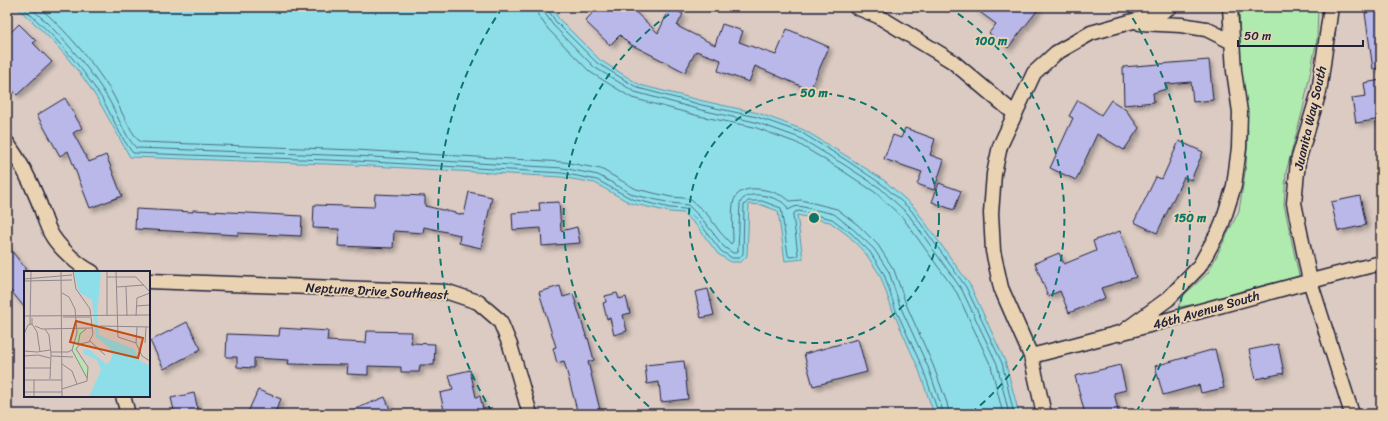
<svg xmlns="http://www.w3.org/2000/svg" width="1388" height="421" viewBox="0 0 1388 421" font-family="Sriracha,sans-serif">
  <style>
    .green { fill: #afeaaf; stroke: #688675 }
    .water { fill: #8ddee8; stroke: #6293a3 }
    .lines { fill: none; stroke-linecap: round; stroke-linejoin: round }
    .shore { stroke: #4d6d80; stroke-width: 1 }
    .building { fill: #b9b8e9; stroke: #22223b; filter: url(#shadow) }
    .street-casing { stroke: #22223b; stroke-width: 17 }
    .street { stroke: #ead3b3; stroke-width: 14 }
    .ring { fill: none; stroke: #0f766e; stroke-width: 2; stroke-dasharray: 7 5 }
    .labels { text-anchor: middle; dominant-baseline: central; stroke-width: 4; stroke-linejoin: round; paint-order: stroke }
    .street-label { font-size: 13px; fill: #22223b; stroke: #ead3b3 }
    .inset-road { fill: none; stroke: #91878d; stroke-width: 1 }
    .view { fill: #c04e15; fill-opacity: 0.15; stroke: #c04e15; stroke-width: 2 }
    .inset-edge { fill: none; stroke: #22223b; stroke-width: 2 }
    .centre { fill: #0f766e; stroke: #ead3b3; stroke-width: 2 }
    .ring-label { font-size: 12px; text-anchor: middle; font-weight: bold; fill: #0f766e; stroke: #ead3b3; stroke-width: 4; stroke-linejoin: round; paint-order: stroke }
  </style>
  <defs>
    <filter id="shadow"><feDropShadow dx="3.5" dy="3.5" stdDeviation="2" flood-color="#0004"/></filter>
  </defs>
  <rect width="100%" height="100%" fill="#dbcbc3"/>
  <filter id="ink" filterUnits="userSpaceOnUse"><feTurbulence type="fractalNoise" baseFrequency=".025" numOctaves="2"/><feDisplacementMap in="SourceGraphic" scale="8" xChannelSelector="R" yChannelSelector="G"/><feConvolveMatrix kernelMatrix="1 2 1 2 8 2 1 2 1" color-interpolation-filters="sRGB"/></filter>
  <g filter="url(#ink)">
    <path class="green" d="M1239,7H1318L1317,39L1303,109L1286,172L1284,204L1299,276L1197,304L1178,307L1185,294L1208,273L1239,211L1246,166L1248,131L1241,82Z"/>
    <path class="water" d="M16,7H551L559,19L600,60L640,85L703,101L758,113L804,130L848,157L885,181L914,207L970,285L1005,361L1019,414H934L919,370L892,309L880,275L866,254L849,236L830,222L797,215L803,259L785,261L778,211L762,205L749,204L747,256L741,262H731L718,254L696,225L683,213L670,212L630,203L595,183L561,177L355,165L130,157C112,126 97,93 74,66C57,44 37,25 16,7Z"/>
    <g class="lines">
      <path class="shore" d="M22,7C53,34 79,63 101,97C111,113 121,139 133,153L355,161L562,173L597,180L632,199L670,208L685,209L699,222L721,251L732,258H739L743,254L744,205L748,201H762L781,208L788,255L789,257L797,256L798,254L793,216L795,212L799,211L832,219L851,233L870,252L884,274L895,308L923,369L936,406L938,414
        M30,7C59,33 85,62 106,95C116,111 124,135 136,148L355,156L563,168L598,175L634,195L671,203L688,205L702,219L724,247L733,253H737L738,251L740,203C746,189 772,196 782,202C785,204 787,207 788,210L794,207L799,206L834,214L854,230L874,249L889,272L900,306L928,367L941,405L943,414
        M39,7C67,31 91,60 111,91C120,107 128,129 140,142L355,150L564,162L601,169L636,189L671,197L684,198L691,200L707,214L720,232L731,244L733,241C733,231 731,209 734,200C741,180 779,191 790,201L801,200L837,209L858,225L878,245L894,270L906,304L933,365L947,403L949,414
        M537,7L538,15L548,29L590,72L632,98L699,116L754,127L797,143L840,169L876,193L903,218L957,293L991,366L1003,414
        M543,7L544,12L553,25L594,67L635,92L701,110L755,122L800,138L843,164L880,188L908,214L962,290L997,364L1009,414
        M548,7L549,11L556,22L597,63L638,88L702,105L757,117L802,133L846,160L883,185L911,210L966,287L1002,363L1014,414"/>
    </g>
    <path class="building" d="M598,7H630L658,33L670,8L683,14L677,26L715,45L722,24L743,31L739,42L776,55L787,29L829,47L810,90L755,66L749,82L718,71L721,60L696,51L685,72L628,43L620,35L610,45L585,21Z
      M973,7H1040L1008,48L989,33L996,24Z
      M1381,11V68L1373,69L1365,13Z
      M19,24L36,41L33,43L52,62L17,95L7,84V36Z
      M1209,60L1213,100L1193,102L1191,82L1166,84V89L1153,93L1154,102L1124,105L1123,67Z
      M1381,80V119L1356,123L1352,98L1366,96L1364,83Z
      M65,98L82,128L73,133L89,162L106,155L122,196L90,208L68,151L60,156L37,115Z
      M1078,100L1101,115L1111,100L1126,110L1139,128L1124,150L1097,134L1076,180L1050,168L1073,118L1069,116Z
      M905,128L935,139L930,155L944,160L934,190L917,184L922,172L884,159L893,135L901,138Z
      M1179,141L1203,152L1191,180L1184,177L1157,233L1134,222L1156,177L1162,179Z
      M939,183L961,191L954,210L932,202Z
      M469,192L492,197L481,248L459,243L460,235L424,227L423,233L394,231L393,248L338,246L339,229L313,228L314,205L374,207L375,194L425,196V206L464,215Z
      M1360,196L1366,225L1338,231L1331,202Z
      M559,202L561,231L577,227L580,243L542,246L541,228L513,230L512,213L540,211L539,203Z
      M136,209L193,212V210L302,216L301,236L238,233V235L135,229Z
      M1120,231L1136,277L1101,288L1105,298L1069,313L1060,291L1048,296L1035,263L1059,253L1064,264L1096,251L1093,241Z
      M7,245L25,268V308L7,286Z
      M560,286L563,297L573,294L587,339L588,338L594,360L588,362L601,414H578L564,361L557,363L553,348L556,347L539,292Z
      M708,289L714,315L701,318L695,292Z
      M617,293L619,299L626,297L630,313L623,315L627,331L614,335L610,318L607,319L603,303L606,302L605,296Z
      M187,322L201,349L164,369L150,341Z
      M280,328L328,331L327,341L366,343L367,331L412,332L411,343L435,344L434,365H420L419,372H401V367L368,366V375L347,374L348,365L288,364L289,360L254,358V368L237,367V357H226L227,334L279,336Z
      M858,339L867,372L813,386L804,354Z
      M1278,344L1284,373L1256,379L1249,350Z
      M1215,349L1224,388L1201,393L1199,385L1163,395L1155,366Z
      M684,361L688,399L661,402L659,382L647,384L645,365Z
      M1120,365L1126,390L1114,393L1119,414H1085L1075,376Z
      M470,370L476,397L480,396L484,414H445L440,393L453,390L449,375Z
      M258,390L281,399L274,414H247Z
      M194,393L199,414H175L171,398Z
      M385,397L392,414H345V413Z"/>
    <g class="lines">
      <g class="street-casing">
        <path id="street" d="M856,7L878,16L952,61L1015,114
          M1331,7L1319,92L1298,161L1294,203L1310,281L1352,414
          M1140,23L1181,25L1206,29L1232,42
          M7,143C20,161 30,180 38,200C43,212 46,227 53,237C61,249 79,266 92,272
          M149,281L448,292L478,302L500,321L510,345L530,414
          M1120,334L1168,299L1199,267L1221,227L1234,186L1239,148L1240,112L1234,71L1230,7
          M1031,356C1148,327 1264,292 1381,263
          M123,396L128,414
          M1044,414L1031,356L1001,288L993,251L991,213L994,174L1000,146L1034,73L1056,53L1091,33L1158,14L1170,7"/>
      </g>
      <use href="#street" class="street"/>
    </g>
  </g>
  <g class="ring">
    <circle cx="814" cy="218" r="125"/>
    <path d="M658 414A250 250 0 0 1 680 7M948 7A250 250 0 0 1 970 414"/>
    <path d="M492 412A376 376 0 0 1 502 8M1126 8A376 376 0 0 1 1136 412"/>
  </g>
  <g class="labels">
    <g class="street-label">
      <text transform="translate(1310 118) rotate(-77)">Juanita Way South</text>
      <text transform="translate(377 291) rotate(3)">Neptune Drive Southeast</text>
      <text transform="translate(1206 310) rotate(-16)">46th Avenue South</text>
    </g>
  </g>
  <g transform="translate(24 271)">
    <rect width="126" height="126" fill="#dbcbc3"/>
    <path d="M54,58H60L51,80L63,97V105L49,82Z" fill="#afeaaf"/>
    <path d="M50,0H77L73,44L75,64L110,78L116,90L126,95V126H65L77,99L73,89L60,83L59,79L64,78L82,93L86,91L88,86L86,77L72,66L68,29L55,21Z" fill="#8ddee8"/>
    <path class="inset-road" d="M37,0L38,126M83,0V45M92,0L94,66L112,72L118,85L126,90M83,6H112M112,6L126,21M0,8L48,4M0,10L48,9M93,16L120,14M102,16L103,45M38,22L45,26L51,38L53,62L48,79L63,107M112,35L126,34M0,45L126,44M112,45L113,27L126,22M39,46H66M6,53L7,0M8,53L13,61L16,81M11,55L18,58L68,57M76,55L126,56M21,58L25,64L27,83L26,108M0,63L4,54L8,53V47M66,70L81,84M112,72L113,56M121,72L122,56M54,74L56,63L62,58M0,80L13,81L26,79M27,81H44L48,79M0,85L14,84L26,87M27,85L49,86M38,93L48,100L53,113M0,97H26M0,109H38M10,109V126M38,118L63,110L64,96L52,78L56,73L65,71L69,63L66,38L52,18L49,0M0,121H38"/>
    <path class="view" d="M52,50L119,67L114,87L46,71Z"/>
    <rect width="126" height="126" class="inset-edge"/>
  </g>
  <circle cx="814" cy="218" r="6" class="centre"/>
  <g class="ring-label">
    <text x="991" y="45">100 m</text>
    <text x="814" y="97">50 m</text>
    <text x="1190" y="222">150 m</text>
  </g>
  <rect width="1388" height="421" fill="none" stroke="#ead3b3" stroke-width="24"/>
  <rect x="12" y="12" width="1364" height="397" fill="none" stroke="#22223b" stroke-width="1.5" filter="url(#ink)"/>
  <path d="M1238 40v6h125v-6" fill="none" stroke="#22223b" stroke-width="2"/>
  <text x="1244" y="40" font-size="12" fill="#22223b" stroke="#ead3b3" stroke-width="3" paint-order="stroke">50 m</text>
</svg>
